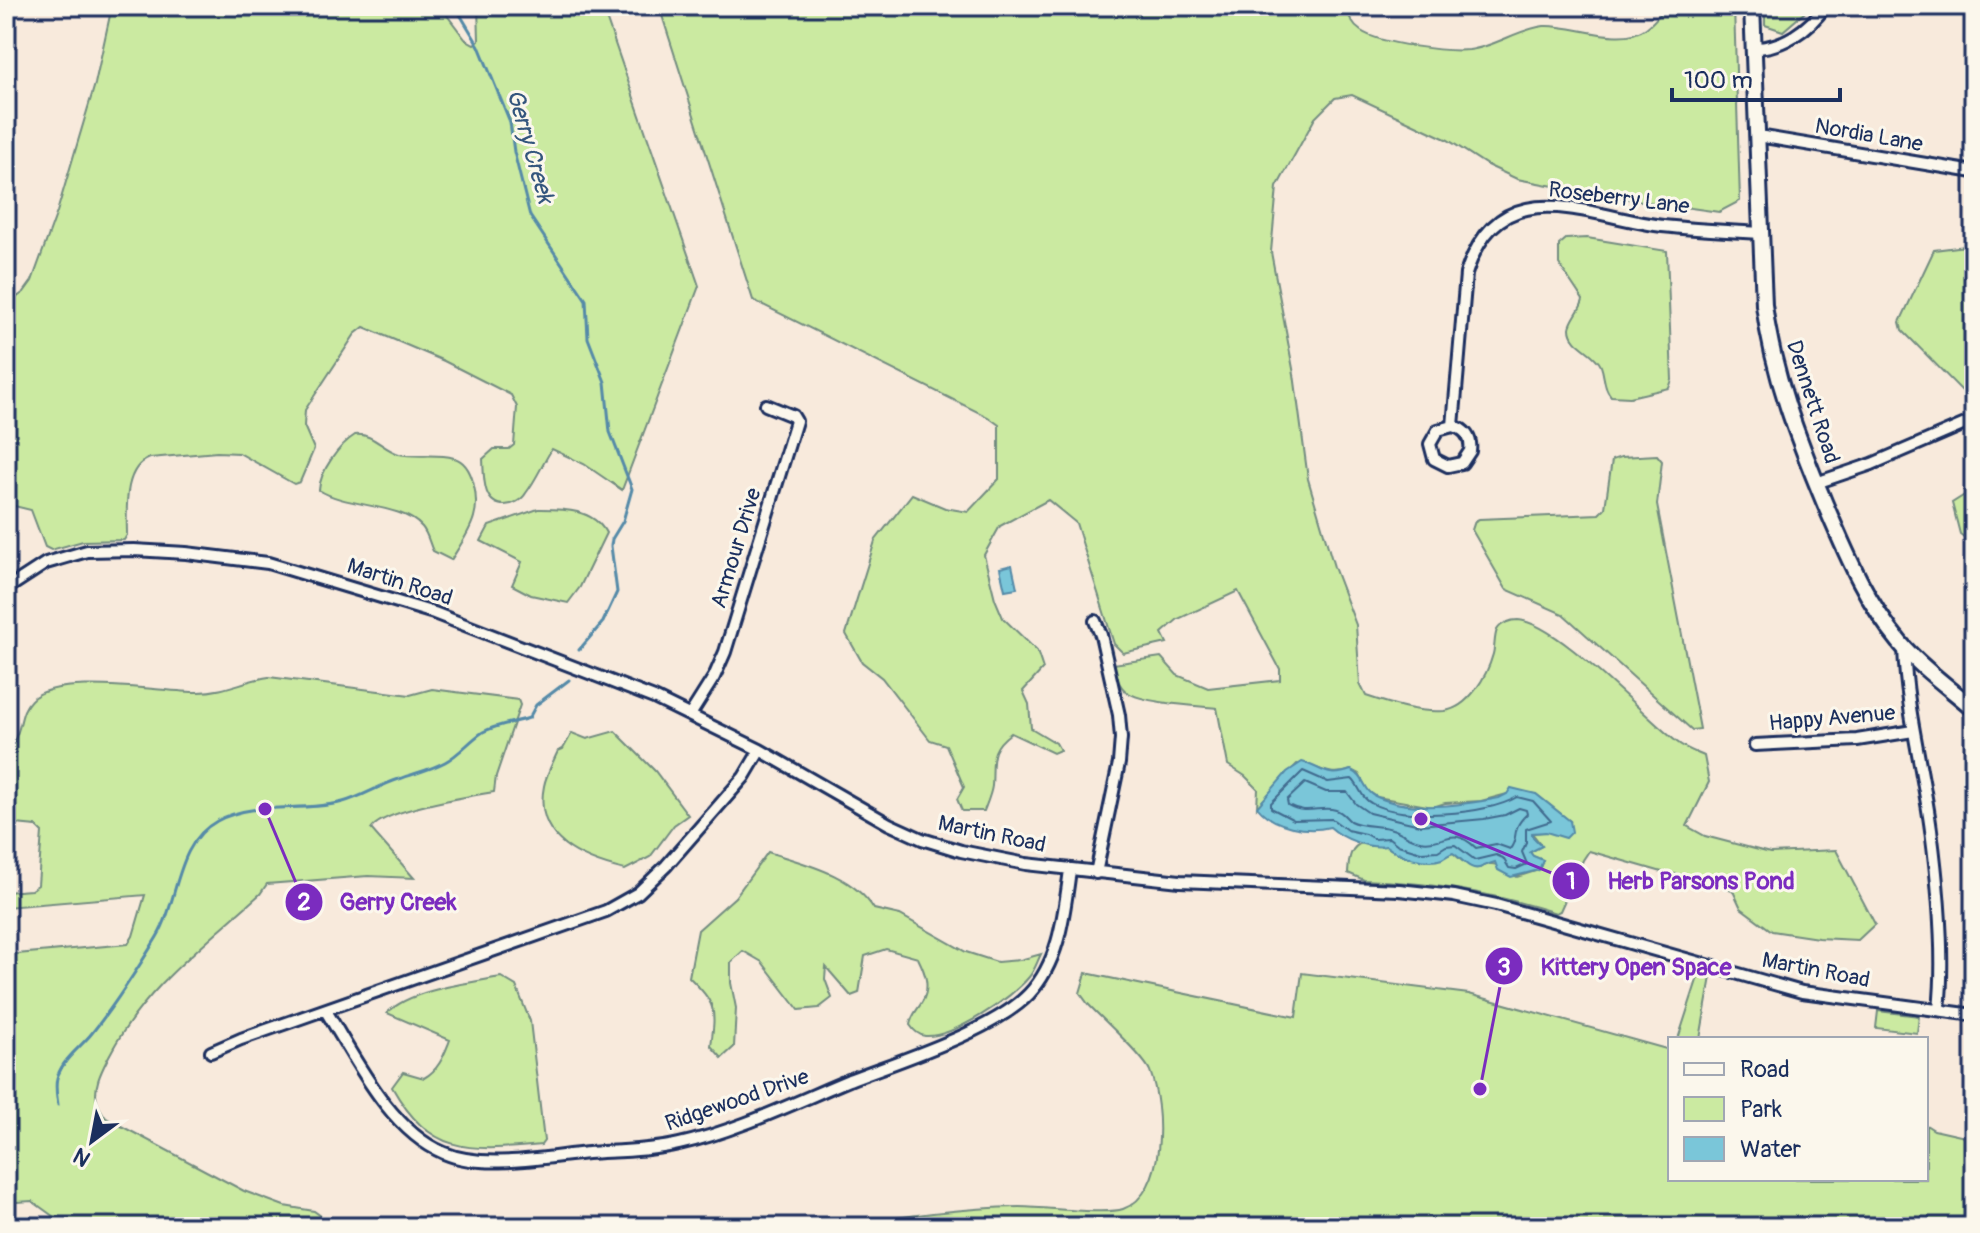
<svg xmlns="http://www.w3.org/2000/svg" width="1980" height="1233" viewBox="0 0 1980 1233" font-family="Pangolin,sans-serif">
  <style>
    .green { fill: #cbeaa1; stroke: #738c80; stroke-width: 2 }
    .water { fill: #7ac6d9; stroke: #548aa8; stroke-width: 2 }
    .lines { fill: none; stroke-linecap: round; stroke-linejoin: round }
    .shore { stroke: #416b8f; stroke-width: 2 }
    .stream { stroke: #548aa8; stroke-width: 3 }
    .street-casing { stroke: #1b2f5e; stroke-width: 16 }
    .secondary-casing { stroke: #1b2f5e; stroke-width: 20 }
    .street { stroke: #fbf7ec; stroke-width: 10 }
    .secondary { stroke: #fbf7ec; stroke-width: 14 }
    .labels { text-anchor: middle; dominant-baseline: central; stroke-width: 6; stroke-linejoin: round; paint-order: stroke }
    .street-label { font-size: 22px; fill: #1b2f5e; stroke: #fbf7ec }
    .water-label { font-size: 24px; font-style: italic; fill: #33557d; stroke: #fbf7ec }
    .leader { fill: none; stroke: #7b2cbf; stroke-width: 3 }
    .callout-dot { fill: #7b2cbf; stroke: #fbf7ec; stroke-width: 3 }
    .mark-label { font-size: 24px; text-anchor: middle; font-weight: bold; fill: #fff }
    .callout-label { font-size: 24px; text-anchor: middle; font-weight: bold; fill: #7b2cbf; stroke: #fbf7ec; stroke-width: 6; stroke-linejoin: round; paint-order: stroke }
  </style>
  <rect width="100%" height="100%" fill="#f8eadc"/>
  <filter id="ink" filterUnits="userSpaceOnUse"><feTurbulence type="fractalNoise" baseFrequency=".0125" numOctaves="2"/><feDisplacementMap in="SourceGraphic" scale="16" xChannelSelector="R" yChannelSelector="G"/><feConvolveMatrix kernelMatrix="1 2 1 2 8 2 1 2 1" color-interpolation-filters="sRGB"/></filter>
  <g filter="url(#ink)">
    <path class="green" d="M112,6H440L465,39L474,44L479,40L478,6H602L699,286L622,490L584,464L552,449C543,463 536,480 526,493C522,500 513,505 505,505C482,505 484,476 483,459L494,449H509L514,445L517,407L511,395L444,361L364,327L355,334L305,410L304,426L314,449L300,482L294,484L239,453L217,452L150,458C122,468 127,512 127,535L124,540L83,541L51,550L45,547L31,510L6,504V310L10,309L9,303L24,292L32,281L57,212L95,84Z
      M659,6H1347C1348,16 1352,25 1361,31C1380,44 1446,52 1469,50C1495,47 1518,29 1544,26C1573,24 1621,47 1646,28C1654,22 1661,13 1667,6H1734L1740,201L1719,212L1606,196L1517,179L1487,165L1448,140L1352,95L1335,98L1315,118L1277,187L1271,252L1294,374L1308,479L1334,567L1356,625L1360,684L1366,696C1390,704 1418,713 1444,711C1469,708 1487,676 1493,654C1495,647 1494,637 1497,630C1501,623 1511,620 1518,620C1558,623 1641,714 1677,742C1684,748 1695,752 1704,756L1709,782L1687,826L1705,836L1770,853L1836,850L1875,924L1858,940L1818,938L1772,931L1741,908L1733,891L1714,880L1662,872L1589,851L1583,860L1560,911L1556,913C1489,892 1433,883 1364,880L1348,873C1349,859 1349,847 1364,842L1368,846H1386C1399,856 1419,861 1435,859C1441,859 1447,855 1453,853L1462,861L1481,868C1495,858 1503,869 1517,877L1539,870L1543,860L1533,856L1530,852L1542,846L1532,833L1546,832L1570,821L1536,794H1507L1481,801L1445,803L1433,807L1377,797L1368,791L1359,774L1351,770C1326,779 1320,764 1297,764L1257,807L1258,789L1245,776L1228,765L1217,708C1197,706 1142,703 1127,692C1118,686 1116,674 1113,664L1161,657L1177,675L1208,688L1280,680V669L1238,591L1178,619L1162,633L1167,643L1123,653L1114,644L1076,523L1048,500L1000,526L984,555L995,599L1003,618L1037,651L1043,669L1023,691L1029,704L1031,728L1056,743L1060,750L1053,753L1011,733C988,750 994,761 992,786C991,794 987,803 984,811H962L957,799L964,787L946,745L930,740L882,678L862,662L846,634L875,541L912,494L945,508L968,512L999,479V425L988,417L753,300Z
      M1765,6H1812L1783,31L1765,25Z
      M1587,238L1667,251L1672,380L1669,388L1630,397L1611,396C1603,387 1605,377 1601,366C1595,351 1570,346 1570,328C1571,319 1581,310 1583,300L1559,264V245L1566,239Z
      M1974,245V395L1962,391L1902,330L1900,322L1934,250Z
      M355,435C373,433 382,449 399,454C417,458 436,453 454,458C474,463 479,500 474,517C470,532 459,547 451,560L433,551C429,543 428,534 422,527C401,503 347,508 319,490C320,471 339,445 355,435Z
      M1657,455L1662,461L1657,505L1700,729L1692,730L1563,614L1506,589L1472,530L1475,521L1479,519L1599,514L1605,508L1612,460L1621,457Z
      M1974,489V537H1964L1960,534L1952,503Z
      M538,509C562,509 593,508 606,533L580,587L568,603L531,595L512,585L522,562L481,541L489,526Z
      M269,677L410,695L432,689L518,700L520,705L496,776L494,792C469,796 383,810 371,829L414,878L368,876L267,884L260,894C205,944 144,988 109,1056C102,1070 93,1086 97,1102C98,1107 103,1113 106,1118L244,1191L284,1206L314,1211L336,1227H68L32,1201L16,1202L6,1207V955L128,944L133,936L145,895L6,907V892L31,890L38,885L42,832L36,826L6,823C6,804 3,781 6,762C7,752 14,743 17,734C22,722 21,710 31,700C58,673 160,692 198,692C226,692 244,680 269,677Z
      M615,731L655,771L688,815L674,825L650,857L625,870C583,860 533,840 544,786C546,775 553,762 558,751L563,749L572,733L587,739Z
      M768,852C805,864 852,874 874,909L900,915L966,952L997,962L1020,960L1041,954C1037,962 1035,970 1029,977C1012,998 953,1038 925,1036C918,1035 914,1031 910,1025C912,1014 917,1011 922,1002C931,987 925,972 918,958L886,949L865,956L859,993L851,996L826,967L825,979L832,998L819,1008L799,1010L762,962L743,951L731,962V983L736,1008L734,1047L722,1058L711,1046C716,1008 716,1004 689,977L698,930L735,897Z
      M1086,973L1296,1017L1302,973L1469,994L1670,1050V1179H1926V1125L1934,1130L1974,1139V1227H843C901,1216 959,1208 1019,1207C1041,1207 1107,1215 1123,1209C1167,1193 1164,1108 1150,1071C1144,1056 1101,1018 1088,1004L1080,993Z
      M1699,974L1711,977L1700,1039H1678Z
      M501,977L516,986L530,1021L544,1141L541,1145C470,1151 431,1156 392,1087L403,1072L424,1078C439,1070 444,1055 450,1040L387,1013C411,989 468,983 501,977Z
      M1878,1011L1919,1016L1917,1033L1876,1028Z"/>
    <path class="water" d="M1012,565L1017,588L1005,590L1000,568Z
      M1302,762C1323,768 1327,779 1351,770C1366,777 1363,790 1375,796C1410,813 1462,805 1499,798L1507,794L1511,788L1536,794L1570,821L1572,832L1566,838L1546,832L1532,833V836L1542,846L1530,852L1533,856L1543,860L1539,870L1511,877L1498,870L1495,862C1490,863 1487,865 1482,867C1470,873 1462,858 1453,853C1449,854 1446,857 1442,859C1426,865 1399,856 1386,846C1369,849 1343,839 1330,827C1307,833 1273,827 1257,807L1287,772Z"/>
    <g class="lines">
      <path class="shore" d="M1303,771L1328,782L1352,779C1360,786 1360,797 1371,803C1402,821 1487,815 1517,797L1533,801L1551,821L1526,829V843L1522,852L1527,864L1516,869L1509,868L1503,858L1496,855L1475,860L1455,845L1446,846L1438,851L1421,852L1398,845L1389,838L1374,839L1365,834L1347,830L1332,819L1294,820L1271,808V803Z
        M1305,783L1326,792H1347L1356,804L1369,813L1420,825L1484,819L1505,815L1519,808L1526,810L1527,814C1509,831 1520,837 1510,849L1496,844L1476,848C1451,824 1445,846 1420,841C1409,839 1402,832 1392,829C1380,825 1362,827 1350,821C1345,817 1343,812 1336,810C1320,805 1308,816 1288,805L1287,800Z"/>
      <path class="stream" d="M455,6L479,46L510,122L514,152L530,216L586,300L588,338L605,382L610,432L632,489L623,521L612,539L611,546L617,592L603,622L579,650
        M58,1105C57,1096 54,1084 58,1075C64,1058 81,1047 92,1033C116,1003 137,970 157,937C179,901 175,844 217,821C256,800 302,813 343,802C362,797 380,785 399,779C415,773 430,770 445,762C460,754 469,741 483,732C498,724 513,723 529,718L536,705L569,680"/>
      <g class="street-casing">
        <path id="street" d="M1754,48C1782,48 1809,30 1825,6
          M1758,136L1974,172
          M1453,426C1465,429 1472,438 1470,451L1462,463L1448,466L1434,459L1430,444L1438,430L1453,426L1466,274C1497,175 1575,211 1649,224C1685,230 1723,230 1760,233
          M1816,483L1872,464L1972,421
          M6,589L46,563L87,551L134,550L186,553L268,563L434,613L654,698L760,750L889,824L922,839L961,851L1026,864L1180,881L1399,890L1454,896L1496,905L1802,992L1974,1015
          M1095,621L1101,635L1119,715L1121,738L1119,763L1096,873
          M1904,647C1906,709 1923,769 1931,830C1938,884 1945,956 1939,1009
          M690,715L714,677L725,652L796,421L793,416L766,405
          M1755,745L1857,740L1913,731
          M326,1011C355,1058 390,1131 444,1153C484,1170 545,1157 588,1153C618,1151 649,1151 679,1144C734,1132 796,1102 849,1080C898,1061 994,1031 1029,994C1060,961 1064,913 1070,870
          M211,1052L241,1039L606,911L638,893L666,866L744,777L760,750"/>
      </g>
      <g class="secondary-casing">
        <path id="secondary" d="M1752,6L1764,305C1773,375 1798,439 1825,504C1846,553 1866,602 1901,644C1921,668 1950,688 1974,709"/>
      </g>
      <use href="#street" class="street"/>
      <use href="#secondary" class="secondary"/>
    </g>
  </g>
  <g class="labels">
    <g class="street-label">
      <text transform="translate(1869 135) rotate(10)">Nordia Lane</text>
      <text transform="translate(1619 198) rotate(7)">Roseberry Lane</text>
      <text transform="translate(1813 402) rotate(72)">Dennett Road</text>
      <text transform="translate(736 548) rotate(-73)">Armour Drive</text>
      <text transform="translate(400 582) rotate(18)">Martin Road</text>
      <text transform="translate(1832 718) rotate(-5)">Happy Avenue</text>
      <text transform="translate(992 834) rotate(12)">Martin Road</text>
      <text transform="translate(1816 970) rotate(11)">Martin Road</text>
      <text transform="translate(737 1100) rotate(-19)">Ridgewood Drive</text>
    </g>
    <g class="water-label">
      <text transform="translate(530 146) rotate(74)">Gerry Creek</text>
    </g>
  </g>
  <path class="leader" d="M1421 819L1571 881M265 809L304 902M1480 1089L1504 966"/>
  <g class="callout-dot">
    <circle cx="1421" cy="819" r="8"/>
    <circle cx="265" cy="809" r="8"/>
    <circle cx="1480" cy="1089" r="8"/>
    <circle cx="1571" cy="881" r="20"/>
    <circle cx="304" cy="902" r="20"/>
    <circle cx="1504" cy="966" r="20"/>
  </g>
  <g class="mark-label">
    <text x="1571" y="889">1</text>
    <text x="304" y="910">2</text>
    <text x="1504" y="975">3</text>
  </g>
  <g class="callout-label">
    <text x="1701" y="889">Herb Parsons Pond</text>
    <text x="398" y="910">Gerry Creek</text>
    <text x="1636" y="975">Kittery Open Space</text>
  </g>
  <rect width="1980" height="1233" fill="none" stroke="#fbf7ec" stroke-width="32"/>
  <rect x="16" y="16" width="1948" height="1201" fill="none" stroke="#1b2f5e" stroke-width="3" filter="url(#ink)"/>
  <rect x="1668" y="1037" width="260" height="144" fill="#fbf7ec" stroke="#a1a7b3" stroke-width="2"/>
  <rect x="1684" y="1063" width="40" height="12" fill="#fbf7ec" stroke="#a1a7b3" stroke-width="2"/>
  <text x="1740" y="1077" font-size="24" fill="#1b2f5e">Road</text>
  <rect x="1684" y="1097" width="40" height="24" fill="#cbeaa1" stroke="#a1a7b3" stroke-width="2"/>
  <text x="1740" y="1117" font-size="24" fill="#1b2f5e">Park</text>
  <rect x="1684" y="1137" width="40" height="24" fill="#7ac6d9" stroke="#a1a7b3" stroke-width="2"/>
  <text x="1740" y="1157" font-size="24" fill="#1b2f5e">Water</text>
  <g transform="translate(92 1141) rotate(212)" stroke="#fbf7ec" stroke-width="6" paint-order="stroke">
  <path d="M0-6L14 30L0 20L-14 30Z" fill="#1b2f5e"/>
  <text y="-12" font-size="22" font-weight="bold" text-anchor="middle" fill="#1b2f5e">N</text>
  </g>
  <path d="M1672 88v12h168v-12" fill="none" stroke="#1b2f5e" stroke-width="4"/>
  <text x="1684" y="88" font-size="24" fill="#1b2f5e" stroke="#fbf7ec" stroke-width="6" paint-order="stroke">100 m</text>
</svg>
